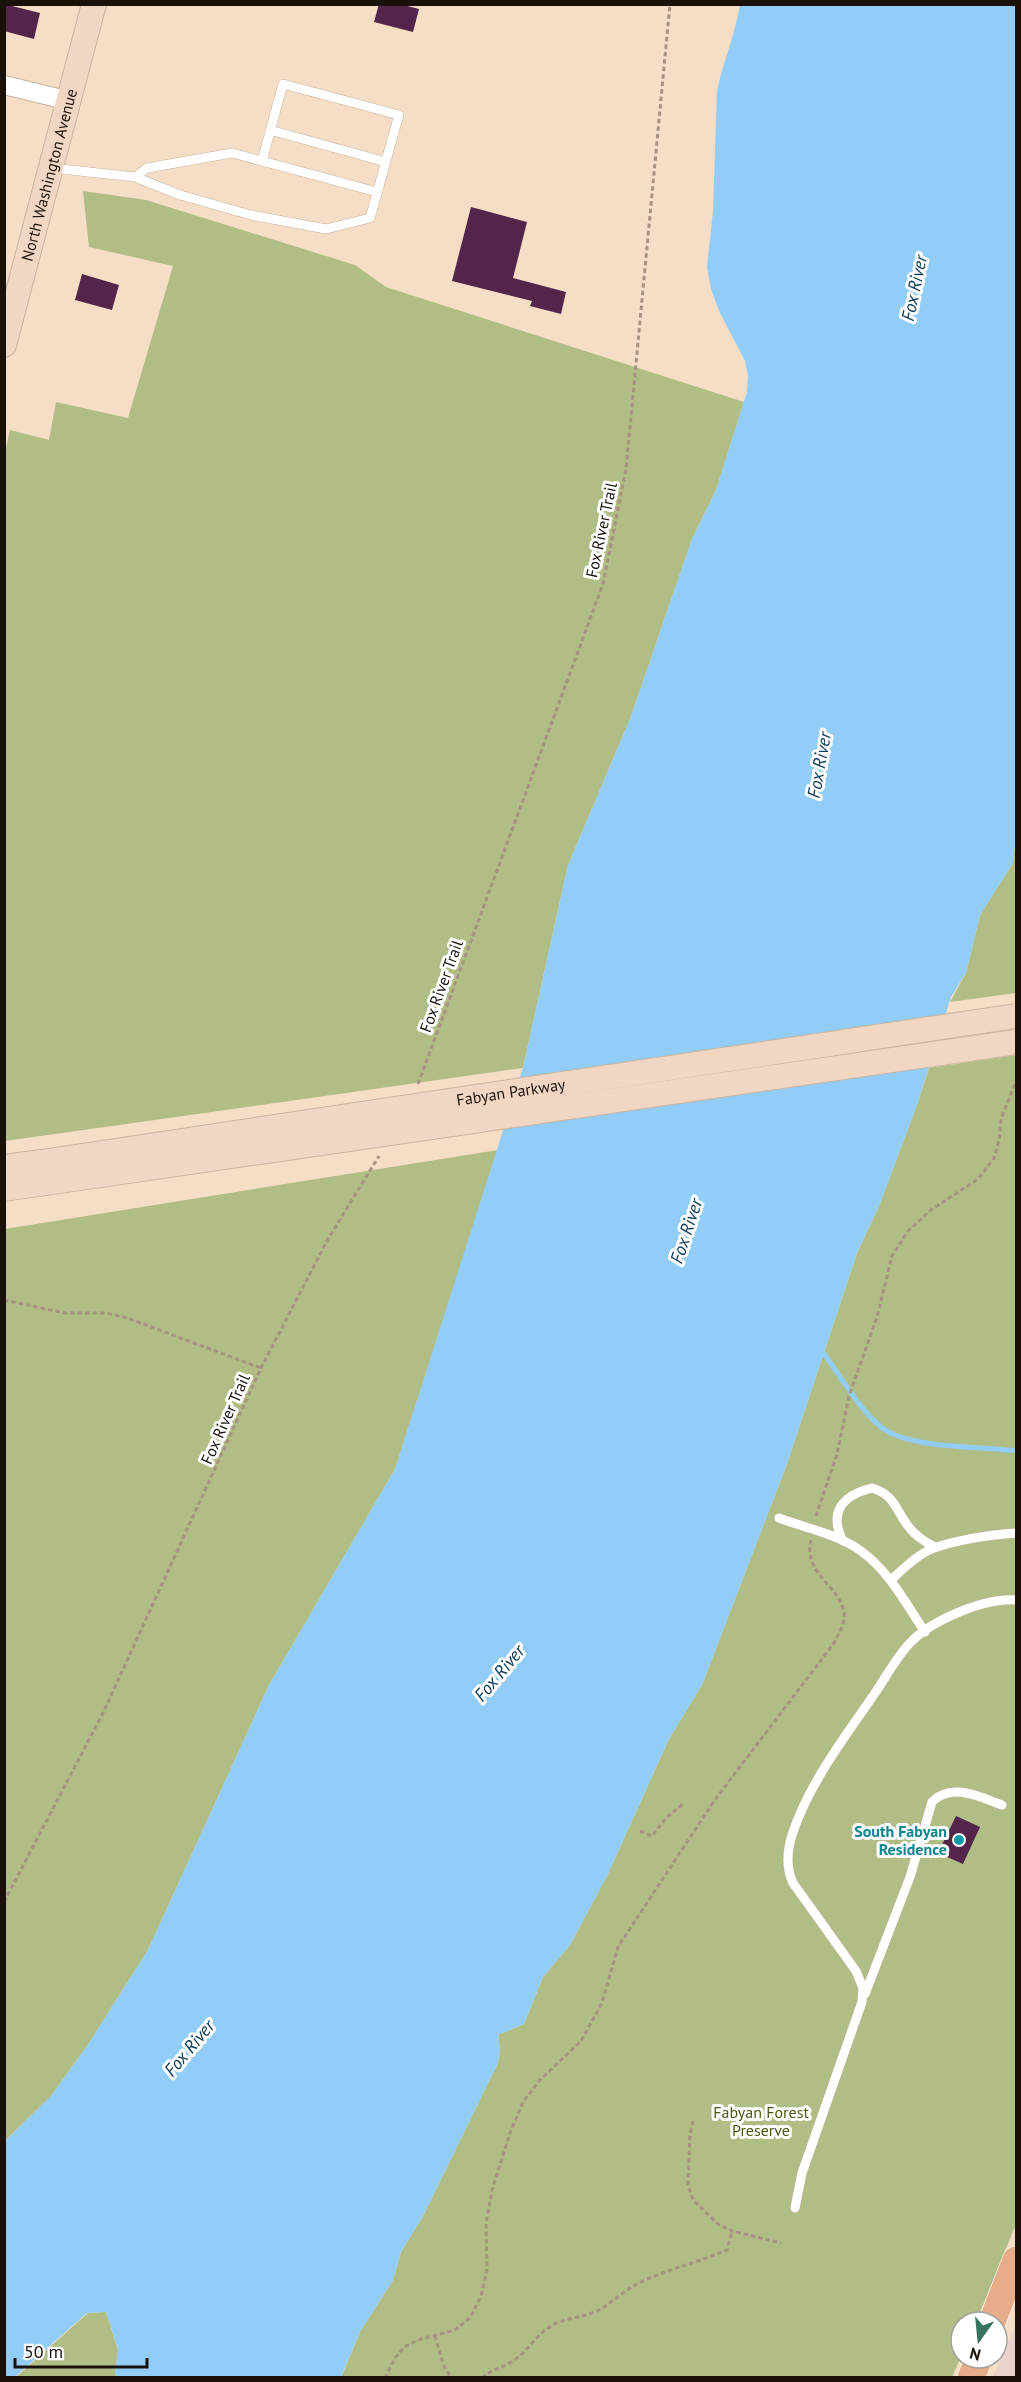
<svg xmlns="http://www.w3.org/2000/svg" width="1021" height="2382" viewBox="0 0 1021 2382" font-family="'PT Sans',sans-serif">
  <style>
    .industrial { fill: #ebd2ca }
    .green { fill: #b0bd85 }
    .water { fill: #91cdf7 }
    .lines { fill: none; stroke-linecap: round; stroke-linejoin: round }
    .stream { stroke: #91cdf7; stroke-width: 5 }
    .building { fill: #53254a }
    .lane-casing { stroke: #cab39d; stroke-width: 10 }
    .street-casing { stroke: #cab39d; stroke-width: 20 }
    .secondary-casing { stroke: #cab39d; stroke-width: 26 }
    .primary-casing { stroke: #fff; stroke-width: 28 }
    .path { stroke: #a69382; stroke-width: 3; stroke-dasharray: 4.5 3; stroke-linecap: butt }
    .lane { stroke: #fff; stroke-width: 9 }
    .street { stroke: #fff; stroke-width: 18 }
    .secondary { stroke: #f2d6c4; stroke-width: 24 }
    .primary { stroke: #e6ad88; stroke-width: 27 }
    .secondary-bridge-casing { stroke: #cab39d; stroke-width: 26; stroke-linecap: butt }
    .secondary-bridge { stroke: #f2d6c4; stroke-width: 24 }
    .culture-dot { fill: #0f9aa8; stroke: #fff; stroke-width: 2 }
    .labels { text-anchor: middle; dominant-baseline: central; stroke-width: 6; stroke-linejoin: round; paint-order: stroke }
    .street-label { font-size: 16px; fill: #1a120a; stroke: #fff }
    .culture-label { font-size: 16px; font-weight: bold; fill: #0d838f; stroke: #fff; text-anchor: end }
    .park-label { font-size: 16px; fill: #4d5913; stroke: #fff }
    .water-label { font-size: 18px; font-style: italic; fill: #0c3b57; stroke: #fff }
  </style>
  <rect width="100%" height="100%" fill="#f5ddc6"/>
  <path class="industrial" d="M1016,2324V2377H993Z"/>
  <path class="green" d="M83,191L146,200L355,265L386,287L744,402L716,490L692,539L630,719L568,865L523,1068L5,1141V452L10,430L49,440L56,402L128,418L173,266L89,247Z
    M1016,836V993L950,1002L966,973L980,915L1013,863Z
    M1016,1055V2224L976,2322H961V2357L952,2377L341,2378L360,2332L393,2280L401,2252L423,2216L498,2063L500,2049L498,2035L524,2024L543,1977L570,1945L607,1876L669,1739L702,1685L787,1464L857,1253L879,1206L917,1105L929,1068Z
    M498,1150L395,1469L269,1685L148,1950L87,2046L51,2096L5,2141V1229Z
    M106,2312L118,2350L115,2374L118,2377L15,2378L88,2313Z"/>
  <path class="water" d="M740,5H1016V836L1013,863L980,915L966,973L951,997L917,1105L879,1206L857,1253L787,1464L702,1685L669,1739L607,1876L570,1945L543,1977L524,2024L498,2035L500,2049L498,2063L423,2216L401,2252L393,2280L360,2332L341,2377H118L115,2374L118,2349L106,2312L87,2313L15,2377L5,2378V2141L51,2096L87,2046L148,1950L269,1685L395,1469L523,1068L568,865L630,719L692,539L716,490L747,392L748,375L745,361L719,311L711,289L707,267L713,211L717,91C723,62 735,35 740,5Z"/>
  <g class="lines">
    <path class="stream" d="M824,1354C842,1378 858,1408 881,1427C909,1449 980,1446 1016,1451"/>
  </g>
  <path class="building" d="M4,4L40,13L34,39L4,31Z
    M379,4H400L419,9L413,32L374,22Z
    M471,207L527,222L513,278L566,292L561,314L530,306L532,301L452,281Z
    M82,274L119,285L112,310L75,300Z
    M956,1816L980,1827L963,1864L938,1853Z"/>
  <g class="lines">
    <g class="lane-casing">
      <path id="lane" d="M270,130L386,162
        M262,161L283,84L399,115C389,149 380,184 370,218L326,229L251,215L180,195L135,177L147,168L232,153L377,192
        M52,168L135,177
        M779,1518C805,1528 838,1534 861,1551C889,1571 906,1604 925,1632
        M843,1541C828,1512 843,1495 872,1488C895,1495 895,1509 908,1526C915,1536 925,1542 935,1547
        M891,1580C904,1568 920,1552 937,1547C961,1539 991,1535 1016,1533
        M865,1994L910,1877L932,1802C951,1782 980,1797 1002,1805
        M795,2208L802,2173L862,2002L863,1988L856,1971L793,1883C786,1868 787,1851 792,1835C809,1783 845,1737 875,1693C886,1677 896,1658 909,1644C931,1620 984,1598 1016,1600"/>
    </g>
    <g class="street-casing">
      <path id="street" d="M4,85L70,101"/>
    </g>
    <g class="secondary-casing">
      <g id="secondary">
        <path id="s1" d="M4,345L94,4"/>
        <path d="M4,1167L42,1162"/>
        <path d="M4,1189L46,1183"/>
      </g>
    </g>
    <g class="primary-casing">
      <path id="primary" d="M992,2322L1016,2260
        M971,2378L979,2358"/>
    </g>
    <path class="path" d="M418,1084L603,584L626,469L670,4
      M4,1300L65,1313H106L127,1318L261,1368
      M816,1516L837,1454L849,1396L877,1317L892,1256L908,1231L931,1210L978,1179L994,1158L999,1141L1001,1119L1016,1081
      M640,1831L652,1836L667,1817L683,1804
      M4,1902L103,1713L261,1368L328,1239L379,1156
      M693,2121L690,2134L688,2185L693,2200L718,2224L732,2231L781,2243
      M435,2336L443,2364L451,2378
      M385,2378L395,2358L404,2347L418,2340L455,2330L470,2318L481,2296L487,2270L486,2223L492,2190L510,2133L523,2102L540,2080L581,2041L602,2003L618,1947L714,1801L834,1643C839,1634 846,1622 844,1612C839,1585 803,1574 811,1540
      M482,2378C492,2369 503,2368 514,2360C528,2351 536,2335 551,2326C566,2317 583,2318 599,2310C612,2303 623,2291 637,2284C666,2269 697,2263 727,2250L732,2231"/>
    <use href="#lane" class="lane"/>
    <use href="#street" class="street"/>
    <use href="#secondary" class="secondary"/>
    <use href="#primary" class="primary"/>
    <g class="secondary-bridge-casing">
      <g id="secondary-bridge">
        <path id="s2" d="M42,1162L1016,1016"/>
        <path d="M46,1183L1016,1042"/>
      </g>
    </g>
    <use href="#secondary-bridge" class="secondary-bridge"/>
  </g>
  <circle class="culture-dot" cx="959" cy="1840" r="6"/>
  <g class="labels">
    <g class="street-label">
      <text stroke="none"><textPath href="#s1" startOffset="176">North Washington Avenue</textPath></text>
      <text transform="translate(601 530) rotate(-78)">Fox River Trail</text>
      <text transform="translate(441 986) rotate(-70)">Fox River Trail</text>
      <text stroke="none"><textPath href="#s2" startOffset="474">Fabyan Parkway</textPath></text>
      <text transform="translate(225 1419) rotate(-66)">Fox River Trail</text>
    </g>
    <g class="culture-label">
      <text x="947" y="1831">South Fabyan<tspan x="947" dy="18">Residence</tspan></text>
    </g>
    <g class="park-label">
      <text x="761" y="2112">Fabyan Forest<tspan x="761" dy="18">Preserve</tspan></text>
    </g>
    <g class="water-label">
      <text transform="translate(914 288) rotate(-78)">Fox River</text>
      <text transform="translate(819 765) rotate(-80)">Fox River</text>
      <text transform="translate(686 1231) rotate(-72)">Fox River</text>
      <text transform="translate(499 1673) rotate(-50)">Fox River</text>
      <text transform="translate(189 2048) rotate(-50)">Fox River</text>
    </g>
  </g>
  <rect width="1021" height="2382" fill="none" stroke="#1a120a" stroke-width="12"/>
  <g transform="translate(979 2340) rotate(195)"><circle r="28" fill="#ffffff" stroke="#a3a09d" stroke-width="1.5"/>
  <path d="M0-4.5L10 22L0 15L-10 22Z" fill="#367461"/>
  <text y="-9" font-size="16" font-weight="bold" text-anchor="middle" fill="#1a120a">N</text>
  </g>
  <path d="M15 2358v9h132v-9" fill="none" stroke="#1a120a" stroke-width="3"/>
  <text x="24" y="2358" font-size="18" fill="#1a120a" stroke="#ffffff" stroke-width="4.5" paint-order="stroke">50 m</text>
</svg>
